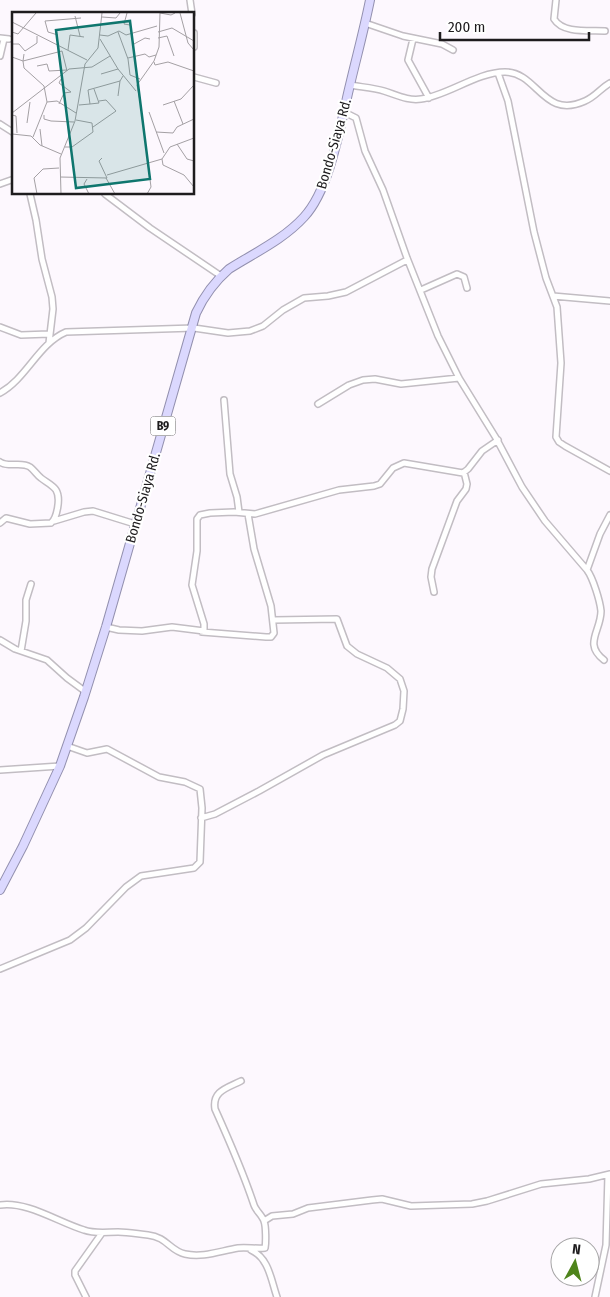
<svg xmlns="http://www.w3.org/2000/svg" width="610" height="1297" viewBox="0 0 610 1297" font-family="'Fira Sans Condensed',sans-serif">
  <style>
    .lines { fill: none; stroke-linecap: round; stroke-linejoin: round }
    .minor-casing { stroke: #c2bdc3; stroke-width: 8 }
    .trunk-casing { stroke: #9390af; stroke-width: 10 }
    .minor { stroke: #fff; stroke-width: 5 }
    .trunk { stroke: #dbd8fe; stroke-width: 8 }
    .labels { text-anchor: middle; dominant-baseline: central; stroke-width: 4.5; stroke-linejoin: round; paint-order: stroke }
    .shield { fill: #fff; stroke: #626062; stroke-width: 1 }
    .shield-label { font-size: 12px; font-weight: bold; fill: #1e1c1e }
    .street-label { font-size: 14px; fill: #1e1c1e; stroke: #fff }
    .inset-road { fill: none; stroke: #a4a0a4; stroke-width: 1 }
    .view { fill: #0f766e; fill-opacity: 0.15; stroke: #0f766e; stroke-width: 2.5 }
    .inset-edge { fill: none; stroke: #1e1c1e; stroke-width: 2.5 }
  </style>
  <rect width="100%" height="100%" fill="#fdf8fe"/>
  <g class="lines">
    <g class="minor-casing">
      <path id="minor" d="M190,0L192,14
        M556,0L554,19C563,34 590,30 605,31
        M365,23L403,36L442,44L453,50
        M194,33V47
        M0,38L9,39
        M413,39L408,60L429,98
        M0,56L4,39
        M498,73L508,101L534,232L546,278L557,307L561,363L556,437L559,442L565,446L610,471
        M194,77L216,83
        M350,85C361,87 374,88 384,91C397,95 408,101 421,99C447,96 477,72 505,72C538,72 543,120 585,101C595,97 601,88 610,83
        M344,112L356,118L365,151L383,190L407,258L438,336L459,378L496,438L522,487L545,521L587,570
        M0,124L14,133
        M0,184L14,179
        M30,194L36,220L42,259L52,297L53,309L49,343
        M105,194L150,228L221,276
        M421,290L457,274L464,277L467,288
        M553,296L610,301
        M0,327L21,335L49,334
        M0,393C27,378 38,344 66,332L194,328L228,333L250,331L263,326L283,310L304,298L328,296L346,292L407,260
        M224,400L230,474L237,497L239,512
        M318,404L349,385L363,380L375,379L401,384L459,378
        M0,462C9,468 21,461 30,467C34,470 37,475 41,478C46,482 53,485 56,490C61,498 57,518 51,523L30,524L6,518L0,523
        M54,521L84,512L93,511L135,524
        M434,592L431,577L432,569L457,501L466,489L467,484L464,472
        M106,627L119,630L142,631L172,627L204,631V624L192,585L197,551V519L200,515L210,513L234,512L255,514L339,490L374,486L380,484L393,468L404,463L463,473L468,469L482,451L498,440
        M202,632L266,637H271L274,633L271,606L254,549L248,514
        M0,640L15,649L47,660L67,678L86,692
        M21,651L26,621V600L31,584
        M604,660C583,644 601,631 601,611C600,601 593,578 587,570L600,534L610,515
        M0,770L60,766
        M201,818L215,814L259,791L323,755L395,725L400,721L403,709L404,691L400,679L387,668L357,654L347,646L337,619L274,620
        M0,969L70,940L86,928L126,887L141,876L194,868L200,862L202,808L200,789L185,782L159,777L107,749L87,753L67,746
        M0,1205C27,1201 58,1222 84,1230C95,1234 106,1232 118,1232C128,1232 138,1234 148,1235C167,1237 170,1251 185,1254C203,1258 220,1251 238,1248C247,1247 256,1249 265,1248C266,1243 266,1226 264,1221C262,1215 256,1211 254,1205C243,1172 229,1140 215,1109C212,1091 227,1088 241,1081
        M264,1221L272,1216L293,1214L308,1208L372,1200L382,1199L411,1206L472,1204L487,1201L541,1184L589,1179L610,1174
        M251,1250C269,1258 271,1280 277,1297
        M86,1297L75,1275V1271L102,1233
        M595,1297L606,1245L608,1175"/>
    </g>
    <g class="trunk-casing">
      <path id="trunk" d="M0,890L23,846L60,766L84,697L106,627L196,313C204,296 214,282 229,269C254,253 283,240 304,217C330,189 340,127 349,89C356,59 364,30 370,0"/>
    </g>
    <use href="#minor" class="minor"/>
    <use href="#trunk" class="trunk"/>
  </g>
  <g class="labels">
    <rect class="shield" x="150.5" y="416.5" width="25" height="19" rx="4"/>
    <g class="shield-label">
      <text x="163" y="426">B9</text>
    </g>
    <g class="street-label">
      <text transform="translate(334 144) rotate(-74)">Bondo-Siaya Rd.</text>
      <text transform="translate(143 498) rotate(-74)">Bondo-Siaya Rd.</text>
    </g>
  </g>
  <g transform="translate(12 12)">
    <rect width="182" height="182" fill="#fdf8fe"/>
    <path class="inset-road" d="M115,1L112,12L118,13M168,1L176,31L182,38M63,4L68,24M90,5L104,6L108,1M0,10L75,48M0,20L6,22L24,1M106,20L116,47L118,63L128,67M146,20L160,16L182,29M46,23L36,20L33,9L69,6M88,23L96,24L107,19L114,23L145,14M146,26L155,24L162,44M88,27L106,57L124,79M0,32H7L13,39L25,31V24M122,32L133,26L138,27M56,38L58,23L72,25M12,42L11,49L50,39L55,59M0,45L11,49L12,56L32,74L35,90L45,89L64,101M116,46L133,42L137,45L144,43M142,50L143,53L156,50L182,59M25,54L35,52L37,59L55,58M89,62L106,57M106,84L108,69M128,89L125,73L142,49L147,35L148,1L159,3L163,1M162,89L171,112M47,92L52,81L59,80L47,71L49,67M78,92L87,91L82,77M67,93L78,92L76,78L108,69L111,64M151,93L169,87L182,73M137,100L152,141M0,101L57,57L80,55L98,44M0,103L4,104L5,121M32,103V107L39,109L62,110M15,111L18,90M81,115L104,99L94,88L87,89M28,117L30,134M144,120L161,121L165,115L182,107M0,122L19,124L28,133L49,142M21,125L35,90M182,126L158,135L150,147L151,153L172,163L182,175M165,132L175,147L182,149M53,135H60L81,120L80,111L64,108M95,163L150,147M48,165L95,166L87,149L90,146M94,166L103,182M75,167L72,172L77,182M25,182L22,166L31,157L47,156M49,182L48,146L63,109L73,52L86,36L90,1M135,182L139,175L136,152"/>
    <path class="view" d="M118,9L138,167L64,176L44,18Z"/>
    <rect width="182" height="182" class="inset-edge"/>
  </g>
  <g transform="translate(575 1262) rotate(7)"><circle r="24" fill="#ffffff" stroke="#a5a4a5"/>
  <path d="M0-4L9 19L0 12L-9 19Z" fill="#4e841b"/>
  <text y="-8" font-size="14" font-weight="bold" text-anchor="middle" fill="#1e1c1e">N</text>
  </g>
  <path d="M440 32v8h149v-8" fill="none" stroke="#1e1c1e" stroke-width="2.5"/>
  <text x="448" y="32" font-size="15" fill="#1e1c1e" stroke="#ffffff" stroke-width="4" paint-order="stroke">200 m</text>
</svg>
